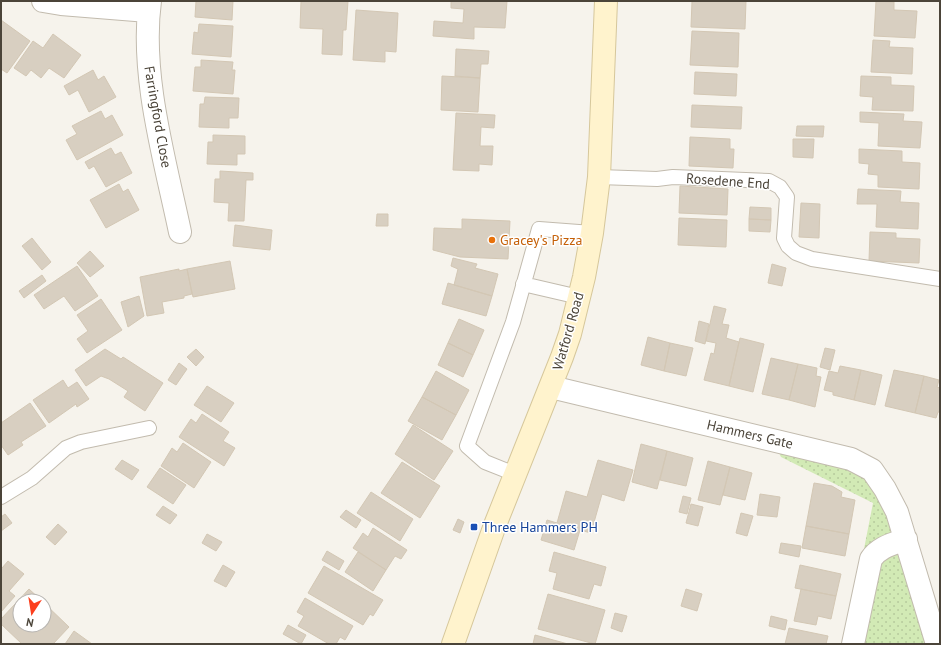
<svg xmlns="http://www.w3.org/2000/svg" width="941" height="645" viewBox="0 0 941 645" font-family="'PT Sans',sans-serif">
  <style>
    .grass { fill: url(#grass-dots) }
    .building { fill: #d8cfc1; stroke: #d3c7b4 }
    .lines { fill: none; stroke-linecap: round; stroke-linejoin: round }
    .lane-casing { stroke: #c2bbae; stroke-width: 16 }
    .street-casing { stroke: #c2bbae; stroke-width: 24 }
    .secondary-casing { stroke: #d6c79b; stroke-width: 24 }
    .lane { stroke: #fff; stroke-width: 14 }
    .street { stroke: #fff; stroke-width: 22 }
    .secondary { stroke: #fff3cd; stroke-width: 22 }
    .food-dot { fill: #e8710a; stroke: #fff; stroke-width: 1.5 }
    .transit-dot { fill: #1a4fb4; stroke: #fff; stroke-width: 1.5 }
    .labels { text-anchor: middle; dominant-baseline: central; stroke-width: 3; stroke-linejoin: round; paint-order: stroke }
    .street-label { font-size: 14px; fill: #4b4439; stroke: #fff }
    .food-label { font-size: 14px; fill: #c56008; stroke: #fff; text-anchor: start }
    .transit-label { font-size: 14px; fill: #164399; stroke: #fff; text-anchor: start }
  </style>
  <defs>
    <pattern id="grass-dots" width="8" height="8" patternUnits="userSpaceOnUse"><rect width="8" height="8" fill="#d2eab5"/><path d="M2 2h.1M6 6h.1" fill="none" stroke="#b6ca9c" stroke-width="1.8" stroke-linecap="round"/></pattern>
  </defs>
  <rect width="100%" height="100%" fill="#f6f3ec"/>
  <path class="grass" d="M777,449L847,466L866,477L893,521L892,530L890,534L863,554L873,503L781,457Z
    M893,552L899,554L929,644H859L875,563Z"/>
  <path class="building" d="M196,1H233L232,20L195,17Z
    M301,1H348L346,30H343L342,55L322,54L323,29L300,28Z
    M451,1H507L505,28L474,27V39L433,36L434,21L463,23L464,9L451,8Z
    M692,1H746L745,29L691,27Z
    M876,1L894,2V10L917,11L915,38L874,36Z
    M356,10L398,13L396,52L385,51V62L353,60Z
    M1,20L30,41L7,73L1,69Z
    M199,24L233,26L231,57L192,54L194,32L198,33Z
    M692,31L739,33L738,67L690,65Z
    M53,34L81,55L64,78L49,68L41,78L31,70L26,76L14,68L33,41L43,48Z
    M873,40L890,41L889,47L913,48L912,74L871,72Z
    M456,49L489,51L488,64H481L480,78L455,76Z
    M201,60L233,62L232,70H235L233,94L193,91L195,67H201Z
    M93,70L98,80L104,76L116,97L89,112L78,90L69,95L64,86Z
    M695,72L737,74L736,96L694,94Z
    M442,76L480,78L478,112L441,110Z
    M861,76L891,77V85L914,86L913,111L872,110L873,97L860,96Z
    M205,97L239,98L238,118H229V128L199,127L200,104H204Z
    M692,105L742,107L741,129L691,127Z
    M101,111L105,119L112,115L123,135L77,160L66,140L77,134L72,126Z
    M860,112L904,114L903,121L922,122L920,148L878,146L879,123L860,122Z
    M456,113L495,115L494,128L481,127L480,146H493L492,165L479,164V171L453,170Z
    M797,126H824L823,137L796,136Z
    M213,135L245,136V154H237V165L207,164L208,142H213Z
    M690,137L730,139V149H734L733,168L689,166Z
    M793,139H814L813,158L793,157Z
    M111,148L115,155L121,152L132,173L106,187L94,166L89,169L85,162Z
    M859,149L902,151V162L920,163L919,189L878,187V175L868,174L869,164L859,163Z
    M220,171L253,173V180H246L244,221H228L229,203L214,202L215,179H220Z
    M119,184L123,192L128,189L139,210L106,228L90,200Z
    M680,186L728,189L727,215L679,213Z
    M858,189L901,191L900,202L919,203L918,229L876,227L877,204H857Z
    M801,203L820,204L819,238L799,237Z
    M750,207L771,208V220L749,219Z
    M377,214H388V226H376Z
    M679,218L727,220L726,247L678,245Z
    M462,219L510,221L508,259L460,257L433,250L434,228L462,229Z
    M749,219L771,220L770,232L749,231Z
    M235,225L272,230L270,250L233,246Z
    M870,232L896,233V238L920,239L919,263L869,261Z
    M32,238L51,262L42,270L22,246Z
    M90,251L104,266L90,277L77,263Z
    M453,258L477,264L475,268L498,274L492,296L454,285L458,269L451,266Z
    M230,261L235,289L193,297L187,269Z
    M772,264L786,268L782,286L768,283Z
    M77,266L98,296L75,311L64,296L44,309L34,295Z
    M179,269V271L187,269L192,294L184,296V298L162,302L164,313L147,316L140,277Z
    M42,275L46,281L24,298L19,291Z
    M448,283L492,296L486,316L442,304Z
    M139,296L144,316L128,327L121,302Z
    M101,299L122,330L87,353L77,339L88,331L77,315Z
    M714,306L726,309L722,324L729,325L726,338L739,342L729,386L704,380L711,353L714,354L716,343L706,341Z
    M459,319L484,330L473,355L448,343Z
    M699,321L709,324L705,344L695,341Z
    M648,337L670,343L664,371L641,365Z
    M740,338L764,344L753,392L729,386Z
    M448,343L473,355L463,377L438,365Z
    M670,343L693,348L686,376L664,371Z
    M825,348L835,350L830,370L820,367Z
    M105,349L121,359L123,357L163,383L145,411L124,397L128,391L109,379L101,376L86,386L75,370Z
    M196,349L204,357L196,366L187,357Z
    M771,358L798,364L789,400L762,394Z
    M179,363L187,369L176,385L168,380Z
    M798,364L817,368L816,376L821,377L815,407L789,400Z
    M840,366L861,370L854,400L833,395V392L824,390L829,371L838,373Z
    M861,370L882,375L875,405L854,400Z
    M894,370L924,376L915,413L885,406Z
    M436,371L469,390L456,415L422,397Z
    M924,376L939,380L937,387L940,388V412H938L936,418L915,413Z
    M63,380L68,388L77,382L89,399L77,407L76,404L49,423L33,400Z
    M207,386L234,403L221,422L194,405Z
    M422,397L456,415L442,440L408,421Z
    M30,403L46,426L21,442L23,445L8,455L1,445V423Z
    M202,414L229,432L223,441L235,448L224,466L179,437L191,419L196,423Z
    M413,425L453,451L434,480L395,454Z
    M183,443L211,462L194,488L161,466L172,448L177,452Z
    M641,444L667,451L657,489L632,482Z
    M667,451L693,458L686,486L660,480Z
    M122,460L139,470L132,480L115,469Z
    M598,460L633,470L624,501L602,494L591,533L580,530L574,550L541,540L547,520L557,523L566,491L587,497Z
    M708,461L730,467L720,505L698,500Z
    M402,462L440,486L420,518L381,493Z
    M730,467L752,473L745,500L723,495Z
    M160,468L186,485L173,504L147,487Z
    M814,483L832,486L842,492L841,497L855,500L849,534L806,526Z
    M371,492L413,519L400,541L357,513Z
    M760,494L780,497L777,517L757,515Z
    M683,496L691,498L687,514L679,512Z
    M691,504L703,507L698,526L686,523Z
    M163,506L177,515L170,524L156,515Z
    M346,510L361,520L356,528L340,517Z
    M741,513L753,516L747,536L736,533Z
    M5,514L12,523L1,531V517Z
    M458,519L464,522L460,533L453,530Z
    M58,524L67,532L55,545L46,537Z
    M806,526L849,534L845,556L802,548Z
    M373,528L407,550L401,559L395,556L386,570L353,548L363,533L368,537Z
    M207,534L222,542L216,551L202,543Z
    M781,543L801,546L799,557L779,553Z
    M327,551L344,561L339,570L322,560Z
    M358,552L386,570L373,591L345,572Z
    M554,552L606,567L601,586L594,584L589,599L553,589L557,573L549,571Z
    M8,561L24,574L9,591L15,596L1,612V567L2,568Z
    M223,565L235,572L226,587L214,581Z
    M800,565L841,574L836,596L795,588Z
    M324,566L383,600L373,616L370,614L363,625L308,593Z
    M29,589L42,601H20V625H44V603L69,627L53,644H22L1,624V619Z
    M686,589L702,594L697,611L681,606Z
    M801,589L836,596L831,619L818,616L816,625L794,621Z
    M548,594L605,610L595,644L538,629Z
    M305,598L353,626L345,640L340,637L336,644H329L298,626L304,616L297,612Z
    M615,613L627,616L622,632L611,628Z
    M771,616L787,620L785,630L769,626Z
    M288,625L306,635L301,644L283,634Z
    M789,628L828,636L826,644H785Z
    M74,631L92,644H65Z
    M535,635L568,644H533Z"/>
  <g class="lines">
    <g class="lane-casing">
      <path id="lane" d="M599,177L657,179L673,177L769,181L780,187L787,197L784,238L788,246L796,253L812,259L940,279
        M523,284L579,297
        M515,474L485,462L467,446L513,322L539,229L592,233
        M1,497L32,478L66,448L81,442L149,428"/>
    </g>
    <g class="street-casing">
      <path id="street" d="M43,1L61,4L148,11
        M150,1C140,75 165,160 180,232
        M551,387L851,459L872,470L885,489L897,512L937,644
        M853,644L871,559C879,547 893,544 906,539"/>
    </g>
    <g class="secondary-casing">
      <path id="secondary" d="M453,644L495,525L562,357L570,334L584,277L592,233L599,177L606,1"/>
    </g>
    <use href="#lane" class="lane"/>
    <use href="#street" class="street"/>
    <use href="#secondary" class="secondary"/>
  </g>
  <circle class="food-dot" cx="492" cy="240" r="4"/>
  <rect class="transit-dot" x="470" y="523" width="8" height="8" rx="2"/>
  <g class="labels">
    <g class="street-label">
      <text transform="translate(158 117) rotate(80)">Farringford Close</text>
      <text transform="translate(728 181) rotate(4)">Rosedene End</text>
      <text transform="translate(568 331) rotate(-74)">Watford Road</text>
      <text transform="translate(750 434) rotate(13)">Hammers Gate</text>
    </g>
    <g class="food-label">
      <text x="500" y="240">Gracey's Pizza</text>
    </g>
    <g class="transit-label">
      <text x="482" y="527">Three Hammers PH</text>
    </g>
  </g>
  <rect width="941" height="645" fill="none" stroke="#4b4439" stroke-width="4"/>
  <g transform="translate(32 613) rotate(192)"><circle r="19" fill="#ffffff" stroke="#b7b4b0"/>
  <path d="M0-3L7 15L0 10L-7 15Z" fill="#fc3f1d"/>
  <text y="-6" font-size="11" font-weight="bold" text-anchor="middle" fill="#4b4439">N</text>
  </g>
</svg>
